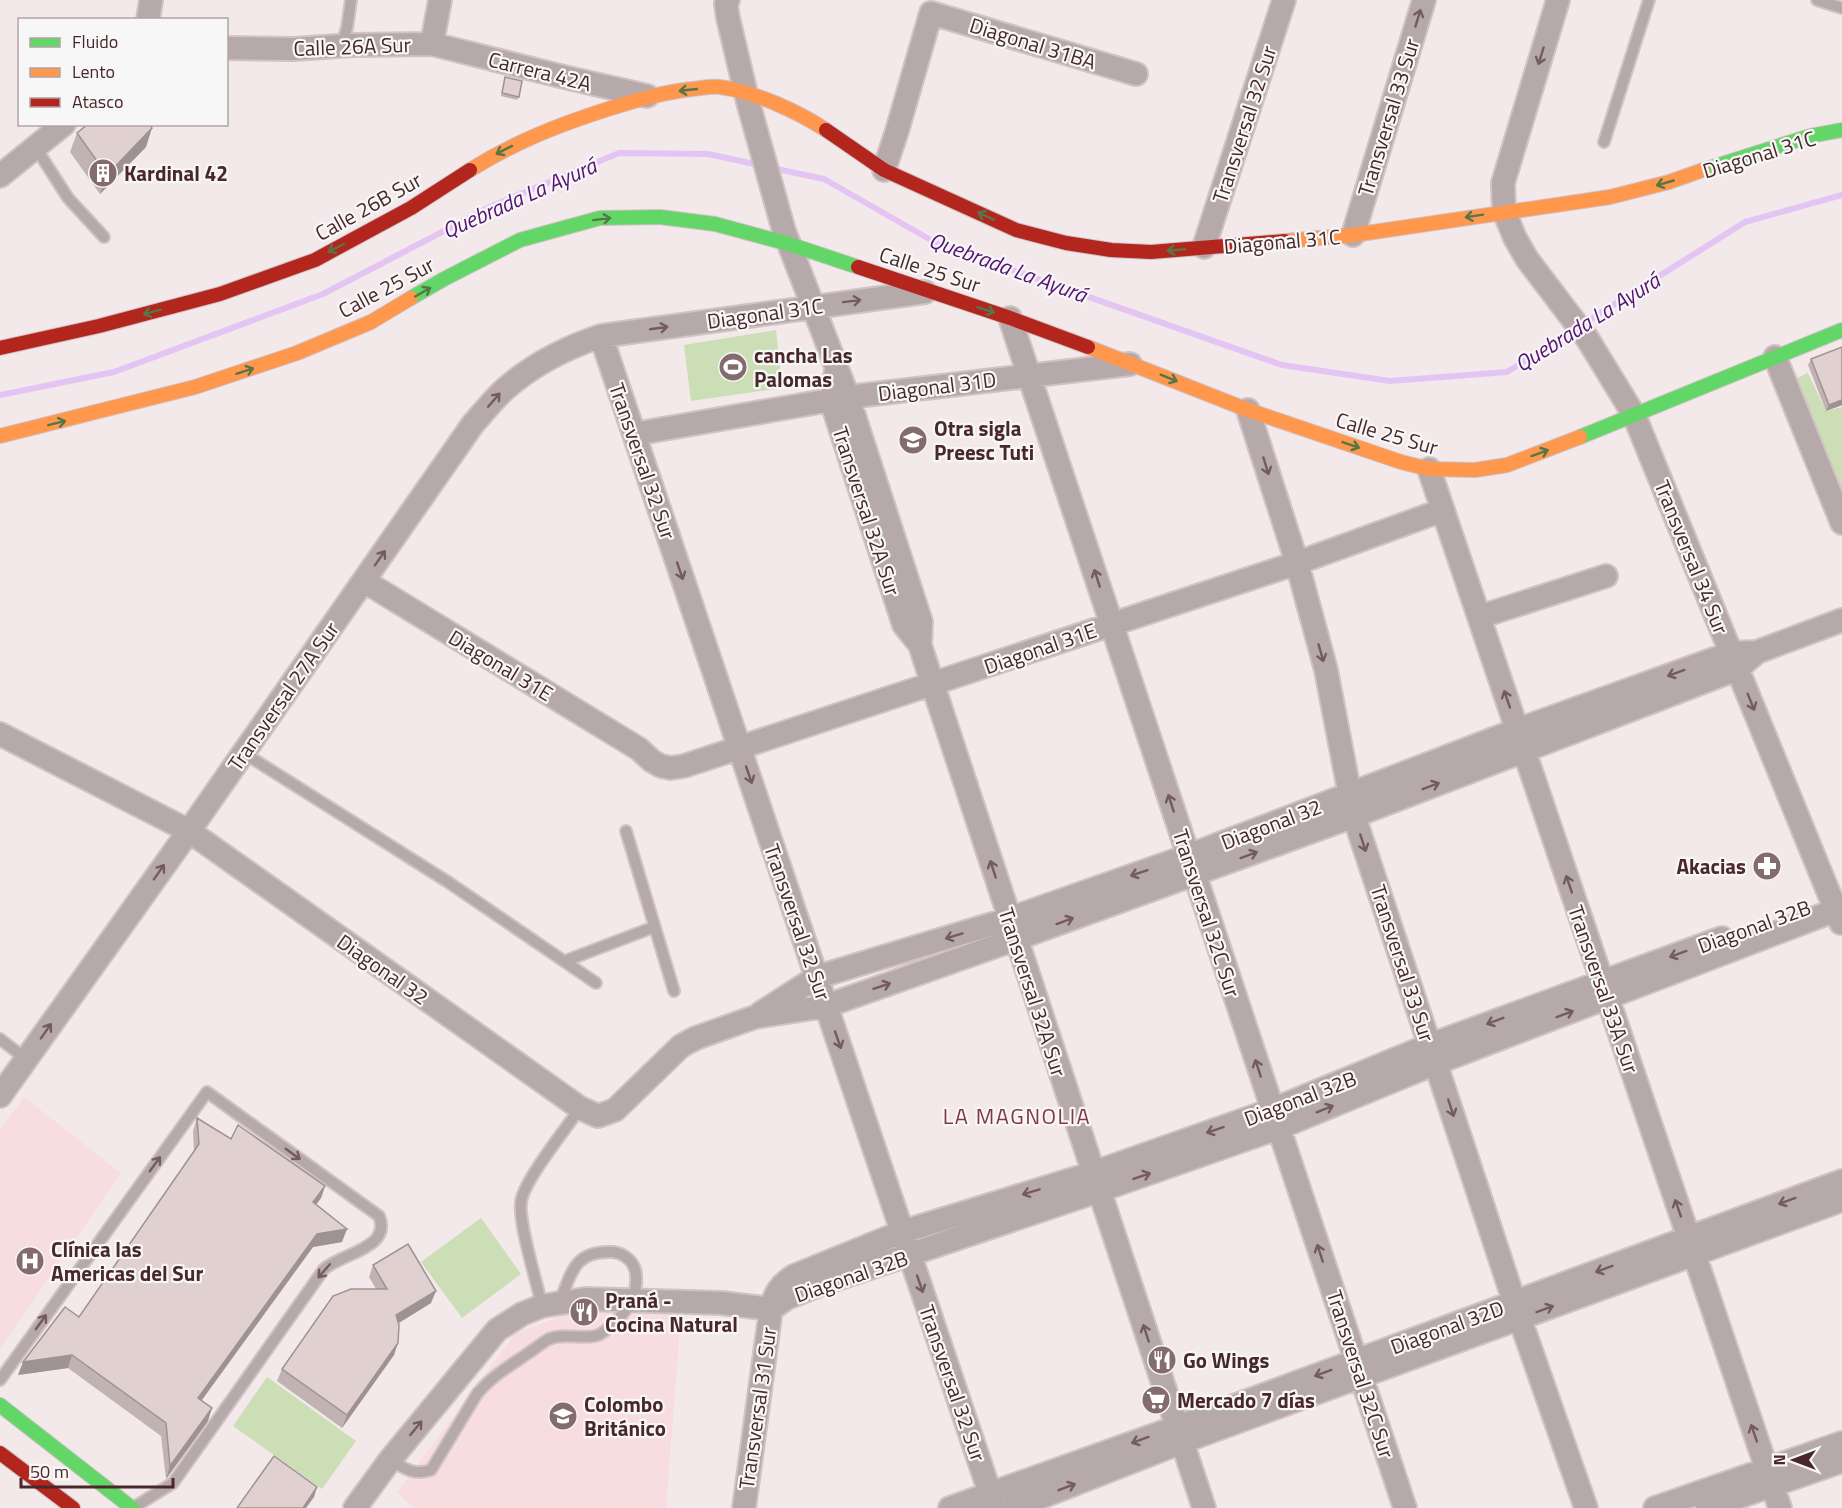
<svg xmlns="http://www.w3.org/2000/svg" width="1842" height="1508" viewBox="0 0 1842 1508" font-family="'Titillium Web',sans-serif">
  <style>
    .built { fill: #f8dde0 }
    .grass { fill: #ccdeb6 }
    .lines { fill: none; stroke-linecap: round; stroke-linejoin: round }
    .stream { stroke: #e4c4f3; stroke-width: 6 }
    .lane-casing { stroke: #d0c2c5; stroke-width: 14 }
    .street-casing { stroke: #d0c2c5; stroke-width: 26 }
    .fast-casing { stroke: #d0c2c5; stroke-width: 16 }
    .slow-casing { stroke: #d0c2c5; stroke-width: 16 }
    .jam-casing { stroke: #d0c2c5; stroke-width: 16 }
    .lane { stroke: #b6a9aa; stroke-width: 10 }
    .street { stroke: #b6a9aa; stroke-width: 22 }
    .fast { stroke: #63d668; stroke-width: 14 }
    .slow { stroke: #ff974d; stroke-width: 14 }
    .jam { stroke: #b3261e; stroke-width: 14 }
    .wall { fill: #c2b3b3 }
    .shaded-wall { fill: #9e9292 }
    .building { fill: #e1d0d0; stroke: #9e9292; stroke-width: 1.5 }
    .oneway { stroke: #755b5e }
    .oneway2 { stroke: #557646 }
    .labels { text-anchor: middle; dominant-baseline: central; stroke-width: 4.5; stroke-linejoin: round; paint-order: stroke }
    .street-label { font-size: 21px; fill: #49272b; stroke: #f7f7f7 }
    .poi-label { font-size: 21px; font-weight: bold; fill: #49272b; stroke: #f7f7f7; text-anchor: start }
    .water-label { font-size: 22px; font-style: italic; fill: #551173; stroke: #f7f7f7 }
    .neighbourhood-label { font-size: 22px; letter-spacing: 1.5px; fill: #823844; stroke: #f7f7f7 }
  </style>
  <rect width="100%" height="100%" fill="#f3e8ea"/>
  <path class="built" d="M24,1097L121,1173L0,1349V1130Z
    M592,1303L681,1315L666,1508H413L397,1492L515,1334Z"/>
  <path class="grass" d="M776,330L782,388L691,401L684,345Z
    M1808,373L1826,411L1842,407V498L1794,379Z
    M481,1218L521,1274L462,1318L421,1262Z
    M267,1377L356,1441L322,1489L233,1426Z"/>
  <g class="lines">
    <path class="stream" d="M772,168L824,179L936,243L1282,365L1390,381L1507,372L1745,222L1842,195
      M0,395L114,372L323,294L492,206L619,153L708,154L759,165"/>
    <g class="lane-casing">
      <path id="lane" d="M1817,0L1842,8
        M341,46L347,28L351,0
        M1604,142L1649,0
        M36,148L68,198L104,237
        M242,752L448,882L596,983
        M626,831L674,991
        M565,961L654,927
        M0,1039L26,1059
        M542,1306C537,1283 518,1222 521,1202C524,1180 566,1129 580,1108
        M0,1380L207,1092L379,1216C392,1248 343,1253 324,1269L173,1483L136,1506
        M390,1460C404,1468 414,1476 431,1470L477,1394C492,1376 511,1365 530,1352C536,1348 543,1342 549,1339C563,1333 580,1339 595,1336C606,1334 629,1309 633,1299C636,1291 638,1275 634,1267C631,1259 622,1253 613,1252C575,1250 572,1271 560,1302"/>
    </g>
    <g class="street-casing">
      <path id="street" d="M728,0L726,4L728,18L748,102L784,231L848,397L921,622L920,645
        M1558,0L1503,183L1504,211L1515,238L1527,259L1587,338L1634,415L1841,923
        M148,20L151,0
        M432,44L440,0
        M226,48L294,49L353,45L432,44L564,77L647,96
        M884,170L897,131L931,13L1136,74
        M0,176L64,124
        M1353,235L1424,0
        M1204,247L1284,0
        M1010,318L1405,1508
        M601,336L995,1508
        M1775,357L1842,523
        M836,371L831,400L904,625L920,645L928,670L1204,1508
        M1248,410L1297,563L1326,670L1354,816L1520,1319L1586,1508
        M634,434L848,397L1130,364
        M1429,469L1780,1508
        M364,581L639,749L652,761L661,766L671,768L684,766L1297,563L1443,510
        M1479,617L1606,576
        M0,734L189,831L580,1108L598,1116L615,1110L681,1046L696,1038L755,1017L826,1006L1016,939L1354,816L1737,669L1757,652
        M761,1013L817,977L1009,919L1188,856L1517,730L1731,653L1757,652L1842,620
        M0,1096L189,831L473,424C483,413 493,400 504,390C533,364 565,348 601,336L925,292
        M355,1508L390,1460L497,1330L522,1314L542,1306L585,1299L721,1303L771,1309L787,1298L822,1284L1098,1191L1278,1128L1436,1063L1836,910L1842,905
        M744,1508L771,1309C775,1293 780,1285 794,1276L902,1232L1093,1173L1272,1110L1430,1045L1722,938
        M950,1508L1177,1427L1842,1181
        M1013,1508L1182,1442L1842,1200
        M1655,1508L1842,1443
        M1707,1508L1842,1461"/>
    </g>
    <g class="fast-casing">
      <path id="fast" d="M1703,170L1810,136L1842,130
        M411,298L444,279L520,240L600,218L660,217L715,224L789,244L858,267
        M1580,437L1842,330
        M0,1405L132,1508"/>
    </g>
    <g class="slow-casing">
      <path id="slow" d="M470,170C515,142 558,125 608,109C636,100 663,92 693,89C702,88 712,86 720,87C755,92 797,111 826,130
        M1285,241L1353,235L1610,197L1669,182L1703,170
        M1088,347L1248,410L1401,462L1429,469L1475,470L1507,465L1580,437
        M0,436L195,387L297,353L371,322L411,298"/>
    </g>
    <g class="jam-casing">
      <path id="jam" d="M826,130L884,170L1016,230L1066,243L1111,250L1151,252L1285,241
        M858,267L1010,318L1088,347
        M0,348L99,326L220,294L315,260L411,208L470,170
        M0,1453L73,1508"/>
    </g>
    <use href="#lane" class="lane"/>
    <use href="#street" class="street"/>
    <use href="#fast" class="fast"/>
    <use href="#slow" class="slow"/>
    <use href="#jam" class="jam"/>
  </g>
  <path class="wall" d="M505,77L519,97L517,100L501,96Z
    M77,133L146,147L100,194L70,152Z
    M1842,347V405L1826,411L1808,365L1811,359Z
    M197,1118L231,1139L325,1186L321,1198L316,1205L342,1242L313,1247L201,1400L208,1421L166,1479L161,1436L68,1368L18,1375L79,1317L194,1151L193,1131Z
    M373,1265L431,1303L399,1323L394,1355L342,1428L277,1381L282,1369L376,1289L369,1277Z"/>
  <path class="shaded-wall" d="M152,128L146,147L100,194L107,175Z
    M1842,400V405L1826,411L1829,405Z
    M325,1186L321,1198L308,1215L313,1202Z
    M347,1229L342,1242L313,1247L194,1411L198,1398L317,1234Z
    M436,1291L431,1303L392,1327L396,1315Z
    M398,1343L394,1355L342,1428L347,1415Z
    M72,1355L68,1368L18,1375L23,1362Z
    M212,1408L208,1421L166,1479L170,1466Z
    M317,1487L314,1497L306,1508H303Z"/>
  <path class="building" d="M505,77L522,81L519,97L502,93Z
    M88,124H150L152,128L107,175L77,133Z
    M1842,347V400L1829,405L1811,359Z
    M197,1118L231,1139L238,1125L325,1186L313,1202L347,1229L317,1234L198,1398L212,1408L170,1466L166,1423L72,1355L23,1362L65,1307L79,1317L199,1144Z
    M408,1244L436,1291L396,1315L399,1325L398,1343L347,1415L282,1369L333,1296L351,1289H387L373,1265Z
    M274,1456L317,1487L303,1508H237Z"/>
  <defs><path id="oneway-shaft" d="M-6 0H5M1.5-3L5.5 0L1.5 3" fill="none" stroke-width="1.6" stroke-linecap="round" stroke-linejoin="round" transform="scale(1.5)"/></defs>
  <g class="oneway">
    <use href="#oneway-shaft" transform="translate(1418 18) rotate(-73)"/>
    <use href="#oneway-shaft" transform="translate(1541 56) rotate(107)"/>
    <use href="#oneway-shaft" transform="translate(852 301) rotate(-7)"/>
    <use href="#oneway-shaft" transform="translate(659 328) rotate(-8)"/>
    <use href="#oneway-shaft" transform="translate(494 400) rotate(-49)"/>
    <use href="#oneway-shaft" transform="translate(1266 466) rotate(73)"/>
    <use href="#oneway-shaft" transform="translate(380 558) rotate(-55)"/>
    <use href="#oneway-shaft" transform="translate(680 571) rotate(71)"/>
    <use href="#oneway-shaft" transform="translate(1097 578) rotate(-108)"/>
    <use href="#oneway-shaft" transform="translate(1321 653) rotate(74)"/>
    <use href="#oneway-shaft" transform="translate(1676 673) rotate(160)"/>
    <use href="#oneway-shaft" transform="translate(1507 699) rotate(-109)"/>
    <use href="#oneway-shaft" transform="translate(1751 702) rotate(68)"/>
    <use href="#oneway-shaft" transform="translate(749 775) rotate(71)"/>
    <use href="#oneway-shaft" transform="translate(1431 786) rotate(-21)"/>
    <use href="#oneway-shaft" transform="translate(1171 803) rotate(-108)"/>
    <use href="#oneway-shaft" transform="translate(1363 843) rotate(72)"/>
    <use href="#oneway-shaft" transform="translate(1249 855) rotate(-20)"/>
    <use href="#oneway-shaft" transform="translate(993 869) rotate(-108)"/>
    <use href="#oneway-shaft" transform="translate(159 872) rotate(-55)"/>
    <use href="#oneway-shaft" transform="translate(1139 873) rotate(161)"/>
    <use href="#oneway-shaft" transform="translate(1569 884) rotate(-109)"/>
    <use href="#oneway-shaft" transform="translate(1065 921) rotate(-20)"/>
    <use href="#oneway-shaft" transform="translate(954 936) rotate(163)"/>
    <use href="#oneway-shaft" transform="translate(1678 954) rotate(160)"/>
    <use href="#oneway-shaft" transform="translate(882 986) rotate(-19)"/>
    <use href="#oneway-shaft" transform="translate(1565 1014) rotate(-21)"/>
    <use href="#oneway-shaft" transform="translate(1495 1021) rotate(159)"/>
    <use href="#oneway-shaft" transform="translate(46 1031) rotate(-55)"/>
    <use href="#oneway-shaft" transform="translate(838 1040) rotate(71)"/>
    <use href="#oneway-shaft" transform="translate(1258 1068) rotate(-108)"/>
    <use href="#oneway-shaft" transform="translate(1451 1108) rotate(72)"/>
    <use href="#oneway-shaft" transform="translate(1325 1109) rotate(-22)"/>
    <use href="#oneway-shaft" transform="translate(1215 1130) rotate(161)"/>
    <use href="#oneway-shaft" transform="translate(293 1154) rotate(36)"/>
    <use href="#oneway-shaft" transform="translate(155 1164) rotate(-54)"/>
    <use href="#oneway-shaft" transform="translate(1142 1176) rotate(-19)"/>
    <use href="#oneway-shaft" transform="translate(1031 1192) rotate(163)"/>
    <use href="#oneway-shaft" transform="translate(1787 1201) rotate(160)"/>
    <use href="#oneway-shaft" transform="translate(1678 1208) rotate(-109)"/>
    <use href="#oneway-shaft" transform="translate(1320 1253) rotate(-108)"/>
    <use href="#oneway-shaft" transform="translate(1604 1269) rotate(160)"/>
    <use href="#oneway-shaft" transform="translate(324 1271) rotate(131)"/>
    <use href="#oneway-shaft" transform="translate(920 1284) rotate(71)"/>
    <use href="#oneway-shaft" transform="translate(1545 1309) rotate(-20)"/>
    <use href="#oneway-shaft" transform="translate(41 1322) rotate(-54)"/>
    <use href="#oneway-shaft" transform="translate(1146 1333) rotate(-108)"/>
    <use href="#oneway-shaft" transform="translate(1323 1373) rotate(160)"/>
    <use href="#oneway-shaft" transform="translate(416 1428) rotate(-51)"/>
    <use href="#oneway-shaft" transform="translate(1754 1433) rotate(-109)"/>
    <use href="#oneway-shaft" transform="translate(1140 1440) rotate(160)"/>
    <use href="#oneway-shaft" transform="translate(1067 1487) rotate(-21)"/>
  </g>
  <g class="oneway2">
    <use href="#oneway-shaft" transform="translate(688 90) rotate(174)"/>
    <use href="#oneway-shaft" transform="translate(504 150) rotate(153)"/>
    <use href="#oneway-shaft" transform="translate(1665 183) rotate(164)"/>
    <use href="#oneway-shaft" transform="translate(986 216) rotate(-155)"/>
    <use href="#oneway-shaft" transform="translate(1474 216) rotate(171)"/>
    <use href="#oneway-shaft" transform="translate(602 219) rotate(-7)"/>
    <use href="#oneway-shaft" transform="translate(336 248) rotate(152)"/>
    <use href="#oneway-shaft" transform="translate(1176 250) rotate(175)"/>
    <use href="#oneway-shaft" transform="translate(423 292) rotate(-30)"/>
    <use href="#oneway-shaft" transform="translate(986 310) rotate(18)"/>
    <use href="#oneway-shaft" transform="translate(152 312) rotate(165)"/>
    <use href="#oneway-shaft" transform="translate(245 371) rotate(-18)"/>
    <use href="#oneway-shaft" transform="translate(1169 378) rotate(22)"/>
    <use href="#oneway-shaft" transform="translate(57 423) rotate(-14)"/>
    <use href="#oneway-shaft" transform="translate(1351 445) rotate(19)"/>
    <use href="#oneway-shaft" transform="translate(1540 453) rotate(-20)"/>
  </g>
  <defs>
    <g id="building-disc" transform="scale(1.5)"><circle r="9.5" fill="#846b6e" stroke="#f7f7f7"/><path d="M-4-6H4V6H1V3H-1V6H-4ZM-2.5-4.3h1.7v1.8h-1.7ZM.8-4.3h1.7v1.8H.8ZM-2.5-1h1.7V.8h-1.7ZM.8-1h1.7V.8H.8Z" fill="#fff"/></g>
    <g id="stadium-disc" transform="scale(1.5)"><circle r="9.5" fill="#846b6e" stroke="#f7f7f7"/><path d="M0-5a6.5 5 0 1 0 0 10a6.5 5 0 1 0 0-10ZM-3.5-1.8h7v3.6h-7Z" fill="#fff"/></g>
    <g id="school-disc" transform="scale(1.5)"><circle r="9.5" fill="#846b6e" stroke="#f7f7f7"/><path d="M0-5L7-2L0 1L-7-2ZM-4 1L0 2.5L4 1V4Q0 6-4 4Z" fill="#fff"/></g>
    <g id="pharmacy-disc" transform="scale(1.5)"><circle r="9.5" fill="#846b6e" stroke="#f7f7f7"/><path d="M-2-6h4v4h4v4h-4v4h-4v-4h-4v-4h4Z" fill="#fff"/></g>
    <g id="hospital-disc" transform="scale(1.5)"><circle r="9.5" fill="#846b6e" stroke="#f7f7f7"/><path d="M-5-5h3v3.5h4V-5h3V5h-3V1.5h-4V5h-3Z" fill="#fff"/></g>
    <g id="restaurant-disc" transform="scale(1.5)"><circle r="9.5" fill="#846b6e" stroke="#f7f7f7"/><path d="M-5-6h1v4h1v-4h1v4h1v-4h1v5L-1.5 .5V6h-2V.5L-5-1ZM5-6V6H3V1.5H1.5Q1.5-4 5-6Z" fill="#fff"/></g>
    <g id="supermarket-disc" transform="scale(1.5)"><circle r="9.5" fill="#846b6e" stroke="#f7f7f7"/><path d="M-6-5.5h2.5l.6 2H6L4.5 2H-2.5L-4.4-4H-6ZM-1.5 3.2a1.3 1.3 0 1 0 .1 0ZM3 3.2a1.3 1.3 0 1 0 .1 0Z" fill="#fff"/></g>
    <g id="university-disc" transform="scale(1.5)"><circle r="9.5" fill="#846b6e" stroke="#f7f7f7"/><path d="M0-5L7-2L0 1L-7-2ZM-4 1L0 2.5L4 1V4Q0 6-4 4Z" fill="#fff"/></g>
  </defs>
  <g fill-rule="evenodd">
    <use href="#building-disc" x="103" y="173"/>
    <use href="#stadium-disc" x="733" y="367"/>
    <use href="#school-disc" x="913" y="440"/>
    <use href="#pharmacy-disc" x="1767" y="866"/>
    <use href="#hospital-disc" x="30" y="1261"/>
    <use href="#restaurant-disc" x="584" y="1312"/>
    <use href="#restaurant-disc" x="1162" y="1360"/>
    <use href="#supermarket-disc" x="1156" y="1400"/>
    <use href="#university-disc" x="563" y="1416"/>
  </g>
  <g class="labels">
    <g class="street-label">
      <text transform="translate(1033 43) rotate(17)">Diagonal 31BA</text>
      <text transform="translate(352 46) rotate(-2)">Calle 26A Sur</text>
      <text transform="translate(540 71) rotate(14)">Carrera 42A</text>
      <text transform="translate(1388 117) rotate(-73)">Transversal 33 Sur</text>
      <text transform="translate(1244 124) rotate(-72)">Transversal 32 Sur</text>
      <text transform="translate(1759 154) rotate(-17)">Diagonal 31C</text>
      <text transform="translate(368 206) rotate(-29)">Calle 26B Sur</text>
      <text transform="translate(1282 241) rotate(-5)">Diagonal 31C</text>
      <text transform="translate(930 269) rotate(18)">Calle 25 Sur</text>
      <text transform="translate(386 287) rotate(-28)">Calle 25 Sur</text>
      <text transform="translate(765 313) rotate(-8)">Diagonal 31C</text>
      <text transform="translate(937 386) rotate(-7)">Diagonal 31D</text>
      <text transform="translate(1387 433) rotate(16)">Calle 25 Sur</text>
      <text transform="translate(643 461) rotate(71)">Transversal 32 Sur</text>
      <text transform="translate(867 511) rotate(72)">Transversal 32A Sur</text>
      <text transform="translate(1692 557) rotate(68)">Transversal 34 Sur</text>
      <text transform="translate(1040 648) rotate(-19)">Diagonal 31E</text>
      <text transform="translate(501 665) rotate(31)">Diagonal 31E</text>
      <text transform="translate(283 696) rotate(-55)">Transversal 27A Sur</text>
      <text transform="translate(1271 824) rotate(-21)">Diagonal 32</text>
      <text transform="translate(1207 913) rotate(72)">Transversal 32C Sur</text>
      <text transform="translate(798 922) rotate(71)">Transversal 32 Sur</text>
      <text transform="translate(1754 926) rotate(-20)">Diagonal 32B</text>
      <text transform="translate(1403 963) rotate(72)">Transversal 33 Sur</text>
      <text transform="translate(383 969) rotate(35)">Diagonal 32</text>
      <text transform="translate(1604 989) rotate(71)">Transversal 33A Sur</text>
      <text transform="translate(1033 992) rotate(72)">Transversal 32A Sur</text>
      <text transform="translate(1300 1098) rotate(-21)">Diagonal 32B</text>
      <text transform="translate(851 1276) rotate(-19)">Diagonal 32B</text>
      <text transform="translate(1447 1327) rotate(-20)">Diagonal 32D</text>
      <text transform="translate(1361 1374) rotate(72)">Transversal 32C Sur</text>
      <text transform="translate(953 1383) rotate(71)">Transversal 32 Sur</text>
      <text transform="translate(757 1408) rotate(-82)">Transversal 31 Sur</text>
    </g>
    <g class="poi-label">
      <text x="124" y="173">Kardinal 42</text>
      <text x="754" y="355">cancha Las<tspan x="754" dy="24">Palomas</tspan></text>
      <text x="934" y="428">Otra sigla<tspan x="934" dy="24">Preesc Tuti</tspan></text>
      <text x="1746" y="866" text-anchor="end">Akacias</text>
      <text x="51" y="1249">Clínica las<tspan x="51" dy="24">Americas del Sur</tspan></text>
      <text x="605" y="1300">Praná -<tspan x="605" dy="24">Cocina Natural</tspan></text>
      <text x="1183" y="1360">Go Wings</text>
      <text x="1177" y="1400">Mercado 7 días</text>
      <text x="584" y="1404">Colombo<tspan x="584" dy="24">Británico</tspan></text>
    </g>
    <g class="water-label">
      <text transform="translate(519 198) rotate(-24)">Quebrada La Ayurá</text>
      <text transform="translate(1008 267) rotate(20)">Quebrada La Ayurá</text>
      <text transform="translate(1587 322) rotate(-32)">Quebrada La Ayurá</text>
    </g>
    <g class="neighbourhood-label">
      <text x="1017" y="1116">LA MAGNOLIA</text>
    </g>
  </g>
  <rect x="18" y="18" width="210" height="108" fill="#f7f7f7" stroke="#b1a4a5" stroke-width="1.5"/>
  <rect x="30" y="38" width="30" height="9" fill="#63d668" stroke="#b1a4a5" stroke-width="1.5"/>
  <text x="72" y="48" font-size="18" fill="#49272b">Fluido</text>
  <rect x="30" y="68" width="30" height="9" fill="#ff974d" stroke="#b1a4a5" stroke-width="1.5"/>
  <text x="72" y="78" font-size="18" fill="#49272b">Lento</text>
  <rect x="30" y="98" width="30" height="9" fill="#b3261e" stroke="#b1a4a5" stroke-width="1.5"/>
  <text x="72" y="108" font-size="18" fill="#49272b">Atasco</text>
  <g transform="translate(1794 1460) rotate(270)" stroke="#f7f7f7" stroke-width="4.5" paint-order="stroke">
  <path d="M0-4.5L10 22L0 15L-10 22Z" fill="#49272b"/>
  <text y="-9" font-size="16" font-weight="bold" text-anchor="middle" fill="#49272b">N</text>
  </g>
  <path d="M21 1478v9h152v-9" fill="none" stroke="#49272b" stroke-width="3"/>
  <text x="30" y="1478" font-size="18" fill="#49272b" stroke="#f7f7f7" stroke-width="4.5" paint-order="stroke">50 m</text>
</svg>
